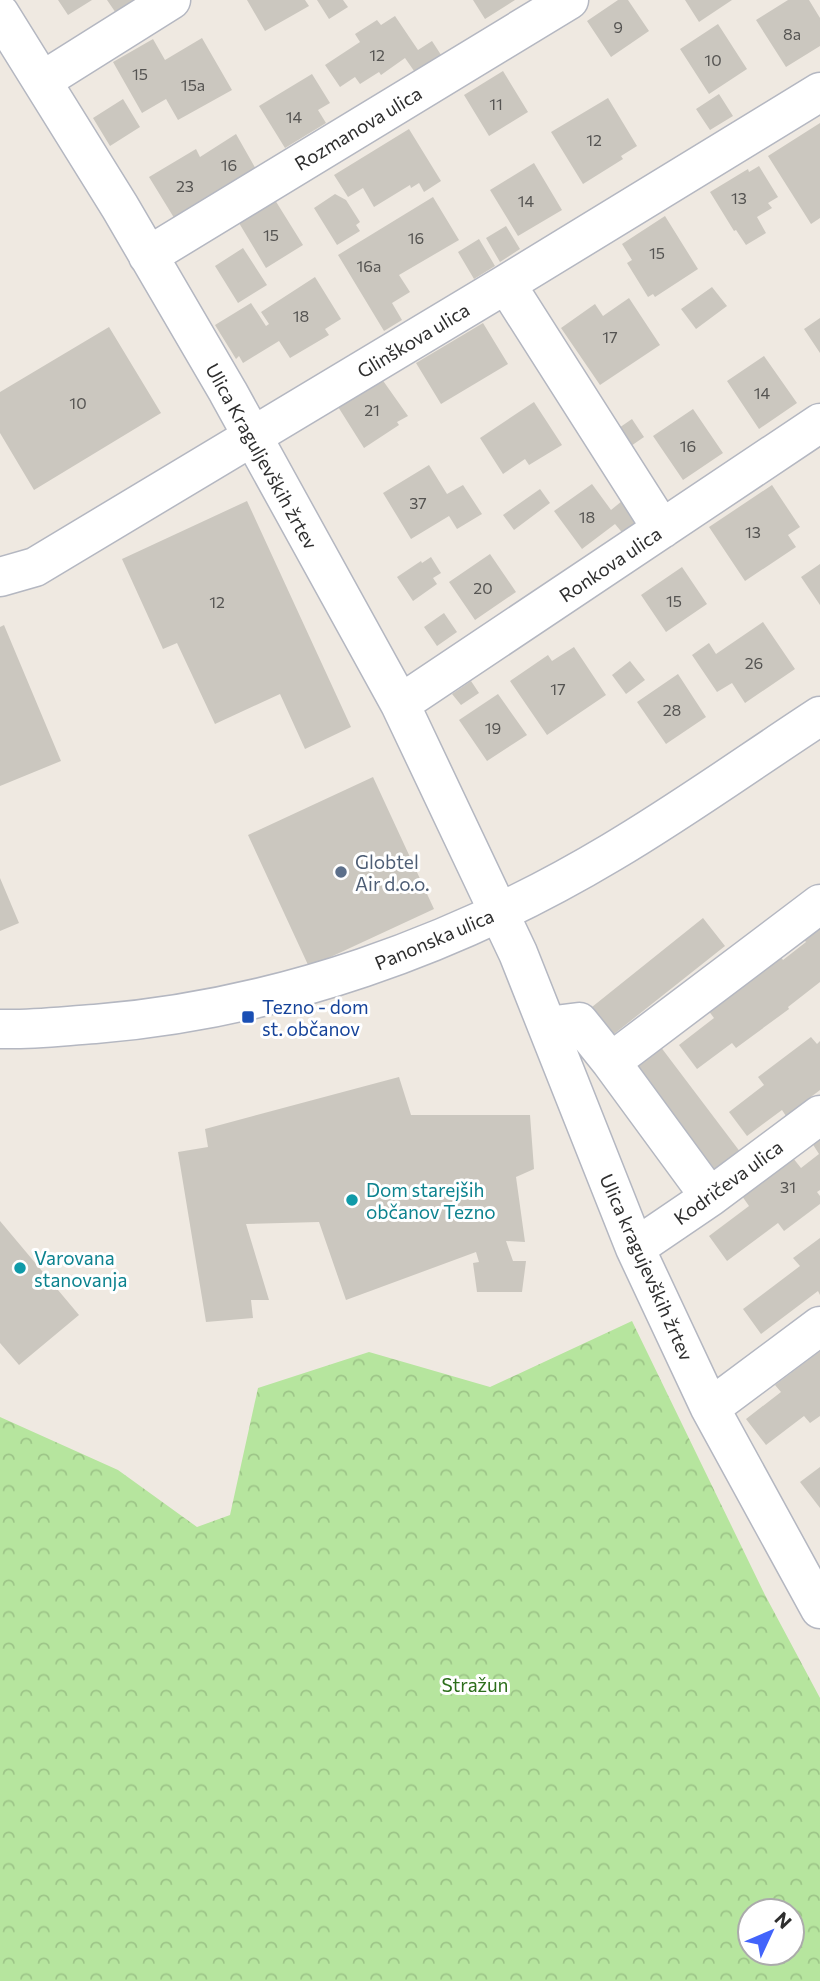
<svg xmlns="http://www.w3.org/2000/svg" width="820" height="1981" viewBox="0 0 820 1981" font-family="Commissioner,sans-serif">
  <style>
    .forest { fill: url(#forest-crowns); fill-rule: evenodd }
    .building { fill: #cbc7bf }
    .lines { fill: none; stroke-linecap: round; stroke-linejoin: round }
    .minor-casing { stroke: #b4b7c1; stroke-width: 41 }
    .minor { stroke: #fff; stroke-width: 38 }
    .service-dot { fill: #5c6f8a; stroke: #fff; stroke-width: 2.5 }
    .transit-dot { fill: #1a4fb4; stroke: #fff; stroke-width: 2.5 }
    .culture-dot { fill: #0f9aa8; stroke: #fff; stroke-width: 2.5 }
    .labels { text-anchor: middle; dominant-baseline: central; stroke-width: 6; stroke-linejoin: round; paint-order: stroke }
    .number-label { font-size: 16px; fill: #555452 }
    .street-label { font-size: 19px; fill: #2e2e2e; stroke: #fff }
    .service-label { font-size: 19px; fill: #4e5e75; stroke: #fff; text-anchor: start }
    .transit-label { font-size: 19px; fill: #164399; stroke: #fff; text-anchor: start }
    .culture-label { font-size: 19px; fill: #0d838f; stroke: #fff; text-anchor: start }
    .park-label { font-size: 19px; fill: #2c6e1b; stroke: #fff }
  </style>
  <defs>
    <pattern id="forest-crowns" width="20" height="18" patternUnits="userSpaceOnUse" patternTransform="scale(1.75)"><rect width="20" height="18" fill="#b6e59e"/><path d="M2 6a3 3 0 1 1 6 0M12 15a3 3 0 1 1 6 0" fill="none" stroke="#9dc588"/></pattern>
  </defs>
  <rect width="100%" height="100%" fill="#efe9e1"/>
  <path class="forest" d="M632,1321L765,1595L820,1698V1981H0V1417L118,1470L197,1527L230,1515L258,1388L369,1352L490,1387ZM750,1911H792V1953H750Z"/>
  <path class="building" d="M58,0H92L68,15Z
    M107,0H142L118,16Z
    M247,0H305L309,6L265,31Z
    M317,0H343L348,7L329,19Z
    M473,0H515L485,19Z
    M618,0H628L649,31L611,57L587,21Z
    M685,0H732L699,22Z
    M788,0H809L820,18V46L786,67L756,20Z
    M395,16L418,50L432,41L445,61L419,78L405,58L381,75L379,72L360,84L355,77L340,87L325,65L360,42L355,34L377,20L381,25Z
    M718,24L747,69L709,94L680,49Z
    M202,38L232,90L178,120L166,99L142,113L113,62L153,39L165,60Z
    M503,71L528,112L489,136L464,95Z
    M312,74L330,103L318,110L326,123L285,148L259,106Z
    M719,94L733,116L710,130L696,109Z
    M608,98L637,146L621,156L623,159L583,184L551,132Z
    M123,99L140,127L110,146L93,118Z
    M820,123V218L811,224L768,156Z
    M409,129L441,181L424,192L419,183L411,188L410,185L374,207L363,188L348,197L334,175Z
    M236,134L257,171L176,221L149,177L196,149L200,157Z
    M534,163L562,210L518,236L490,190Z
    M759,166L778,197L768,203L772,208L757,217L766,233L746,245L736,230L734,231L710,192L748,169L749,172Z
    M335,194L346,200L360,222L356,225L360,231L337,245L314,208Z
    M433,197L459,240L399,275L410,292L392,303L402,320L384,331L338,255Z
    M275,200L303,245L266,268L239,223Z
    M665,216L698,269L655,297L653,294L648,297L627,263L632,260L622,244Z
    M506,226L520,249L500,262L486,238Z
    M479,239L495,266L474,279L458,252Z
    M243,248L267,285L238,303L215,266Z
    M315,277L341,319L325,329L329,335L290,358L279,341L243,363L239,356L236,359L215,325L251,303L266,326L269,324L261,312Z
    M712,287L727,306L696,329L681,309Z
    M629,298L660,345L600,385L561,328L595,304L603,316Z
    M820,318V353L804,329Z
    M483,323L508,364L441,404L416,363Z
    M109,327L161,413L34,490L0,433V392Z
    M764,356L797,403L759,429L727,381Z
    M379,375L408,416L397,422L399,425L364,448L335,402Z
    M534,402L562,445L529,465L525,459L503,474L480,438Z
    M693,409L723,453L683,480L653,436Z
    M632,419L644,437L628,448L616,430Z
    M429,465L447,494L463,485L482,514L457,529L449,516L411,539L383,493Z
    M592,484L611,510L622,501L640,525L625,536L615,524L582,549L554,511Z
    M772,485L800,527L788,535L796,547L745,581L709,527Z
    M540,489L550,503L514,530L503,515Z
    M247,501L351,727L305,749L280,694L215,724L177,643L163,649L122,559Z
    M490,554L516,592L475,620L449,582Z
    M431,557L441,573L433,578L437,584L413,601L397,577L421,561L422,563Z
    M820,564V605L801,577Z
    M682,567L707,604L666,632L641,595Z
    M444,613L457,632L437,646L424,627Z
    M763,622L795,669L745,703L732,683L717,692L692,655L709,643L716,654Z
    M4,625L61,761L0,786V627Z
    M574,647L606,695L547,735L510,681L548,655L552,661Z
    M630,661L645,680L626,694L612,675Z
    M678,674L706,717L666,744L637,702Z
    M471,681L479,693L461,705L452,694Z
    M498,694L527,735L487,761L459,720Z
    M373,777L434,909L309,967L248,835Z
    M0,878L19,923L0,931Z
    M703,918L725,946L614,1034L592,1007Z
    M820,924V982L788,1007L789,1009L736,1048L732,1043L697,1069L679,1045L714,1018L708,1010L780,956L783,960L806,942L802,938Z
    M811,1037L817,1044L820,1041V1090L786,1116L782,1110L747,1136L729,1112L764,1085L758,1077Z
    M657,1042L744,1157L716,1178L629,1063Z
    M399,1077L411,1115H530L534,1169L516,1177L525,1242L506,1241L513,1261H526L522,1292H477L473,1263L479,1262L476,1252L346,1300L319,1222L246,1224L269,1300H251L253,1318L206,1322L178,1152L208,1147L205,1129Z
    M820,1137V1190L817,1192L820,1196V1204L784,1231L778,1223L727,1261L709,1236L749,1206L742,1196L793,1158L801,1168L819,1154L812,1143Z
    M0,1221L79,1315L19,1365L0,1343Z
    M820,1238V1295L818,1291L761,1334L743,1309L800,1266L793,1258Z
    M820,1351V1416L810,1423L804,1416L766,1445L746,1419L781,1392L775,1385Z
    M820,1467V1508L800,1482Z"/>
  <g class="lines">
    <g class="minor-casing">
      <path id="minor" d="M0,14L120,207L228,392L400,704L518,953L635,1248L710,1408L820,1609
        M42,81L171,0
        M148,256L569,0
        M506,284L662,529
        M0,577L35,567L506,284L820,92
        M400,704L820,423
        M547,1026L579,1022L611,1062L710,1197
        M0,1029C31,1030 64,1026 95,1024C278,1009 455,946 612,852C683,810 751,761 820,716
        M611,1062L820,904
        M635,1248L710,1197L820,1115
        M710,1408L820,1326"/>
    </g>
    <use href="#minor" class="minor"/>
  </g>
  <circle class="service-dot" cx="341" cy="872" r="7"/>
  <rect class="transit-dot" x="241" y="1010" width="14" height="14" rx="3.5"/>
  <g class="culture-dot">
    <circle cx="352" cy="1200" r="7"/>
    <circle cx="20" cy="1268" r="7"/>
  </g>
  <g class="labels">
    <g class="number-label">
      <text x="618" y="26">9</text>
      <text x="792" y="33">8a</text>
      <text x="377" y="54">12</text>
      <text x="713" y="59">10</text>
      <text x="140" y="73">15</text>
      <text x="193" y="84">15a</text>
      <text x="496" y="103">11</text>
      <text x="294" y="116">14</text>
      <text x="594" y="139">12</text>
      <text x="229" y="164">16</text>
      <text x="185" y="185">23</text>
      <text x="739" y="197">13</text>
      <text x="526" y="200">14</text>
      <text x="271" y="234">15</text>
      <text x="416" y="237">16</text>
      <text x="657" y="252">15</text>
      <text x="369" y="265">16a</text>
      <text x="301" y="315">18</text>
      <text x="610" y="336">17</text>
      <text x="762" y="392">14</text>
      <text x="78" y="402">10</text>
      <text x="372" y="409">21</text>
      <text x="688" y="445">16</text>
      <text x="418" y="502">37</text>
      <text x="587" y="516">18</text>
      <text x="753" y="531">13</text>
      <text x="483" y="587">20</text>
      <text x="674" y="600">15</text>
      <text x="217" y="601">12</text>
      <text x="754" y="662">26</text>
      <text x="558" y="688">17</text>
      <text x="672" y="709">28</text>
      <text x="493" y="727">19</text>
      <text x="788" y="1186">31</text>
    </g>
    <g class="street-label">
      <text transform="translate(358 128) rotate(-31)">Rozmanova ulica</text>
      <text transform="translate(413 340) rotate(-31)">Glinškova ulica</text>
      <text transform="translate(262 456) rotate(61)">Ulica Kraguljevških žrtev</text>
      <text transform="translate(610 564) rotate(-34)">Ronkova ulica</text>
      <text transform="translate(434 939) rotate(-23)">Panonska ulica</text>
      <text transform="translate(728 1182) rotate(-36)">Kodričeva ulica</text>
      <text transform="translate(647 1267) rotate(66)">Ulica kragujevških žrtev</text>
    </g>
    <g class="service-label">
      <text x="355" y="861">Globtel<tspan x="355" dy="22">Air d.o.o.</tspan></text>
    </g>
    <g class="transit-label">
      <text x="262" y="1006">Tezno - dom<tspan x="262" dy="22">st. občanov</tspan></text>
    </g>
    <g class="culture-label">
      <text x="366" y="1189">Dom starejših<tspan x="366" dy="22">občanov Tezno</tspan></text>
      <text x="34" y="1257">Varovana<tspan x="34" dy="22">stanovanja</tspan></text>
    </g>
    <g class="park-label">
      <text x="475" y="1684">Stražun</text>
    </g>
  </g>
  <g transform="translate(771 1932) rotate(46)"><circle r="33" fill="#ffffff" stroke="#ababab" stroke-width="2"/>
  <path d="M0-5L12 26L0 18L-12 26Z" fill="#4264fb"/>
  <text y="-10" font-size="19" font-weight="bold" text-anchor="middle" fill="#2e2e2e">N</text>
  </g>
</svg>
